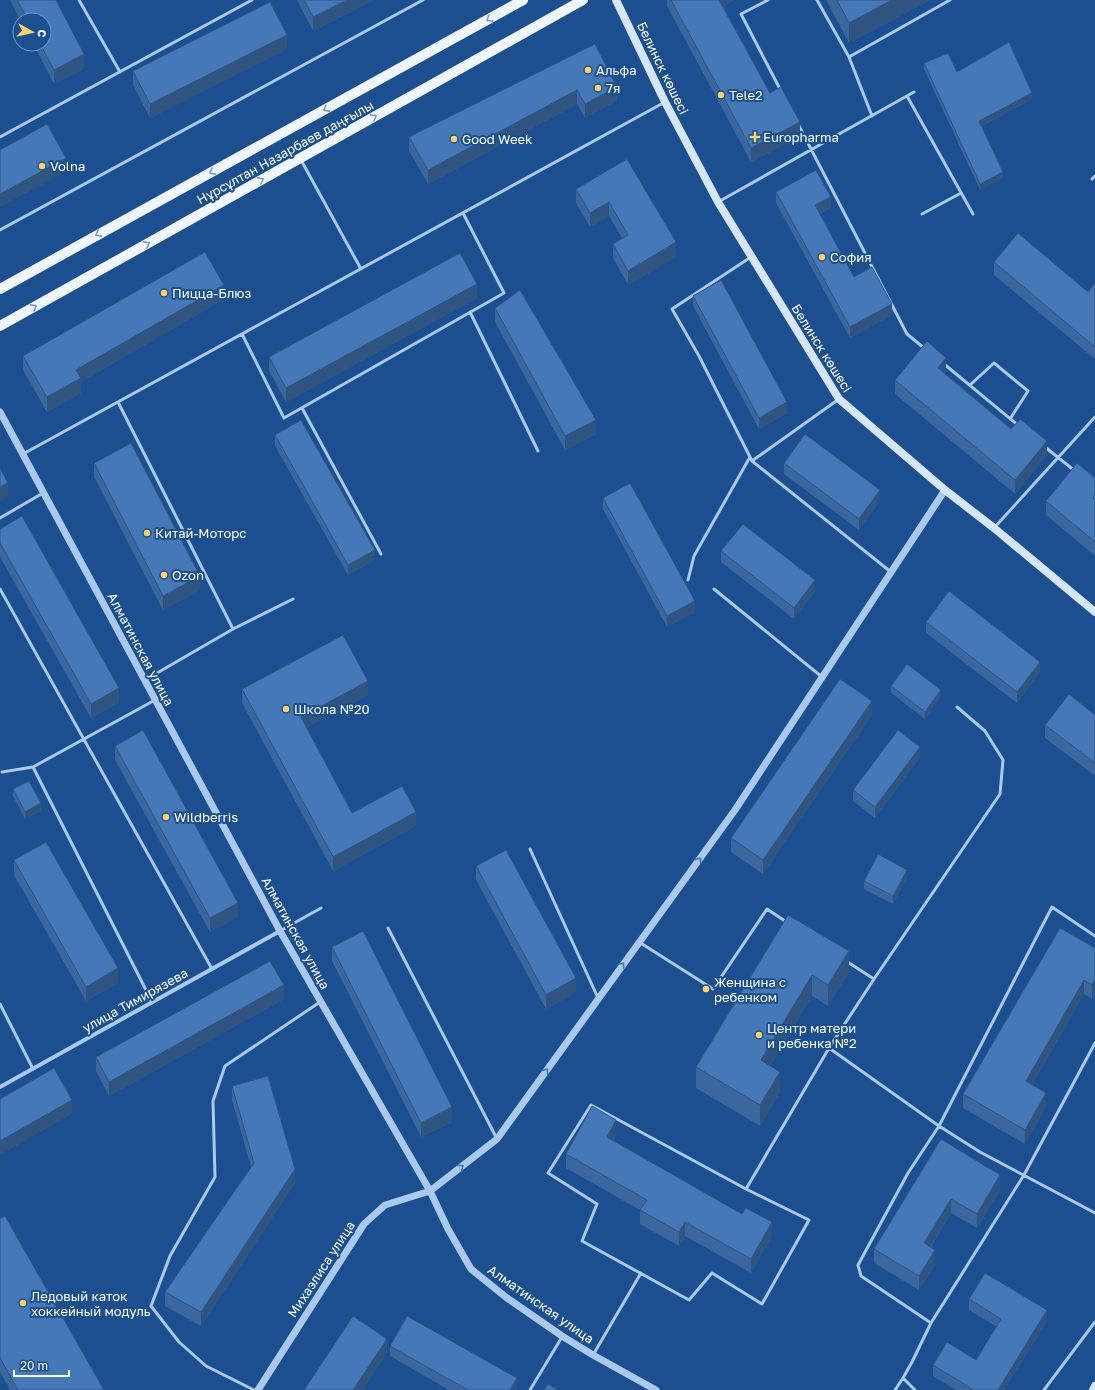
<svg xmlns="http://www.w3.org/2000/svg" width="1095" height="1390" viewBox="0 0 1095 1390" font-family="'Golos Text',sans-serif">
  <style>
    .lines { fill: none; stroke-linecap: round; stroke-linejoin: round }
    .service { stroke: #a9c9ee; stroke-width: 3 }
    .minor { stroke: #a9c9ee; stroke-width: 4 }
    .tertiary { stroke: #a9c9ee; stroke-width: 7 }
    .secondary { stroke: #d6e6fa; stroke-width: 8 }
    .primary { stroke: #f0f6ff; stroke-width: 10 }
    .wall { fill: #3a679d }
    .shaded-wall { fill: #305480 }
    .building { fill: #4478b7; stroke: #305480 }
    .oneway { stroke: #7b9ac1 }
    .oneway2 { stroke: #4674ac }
    .poi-dot { fill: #ffd166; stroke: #1b4f8f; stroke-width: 1.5 }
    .labels { text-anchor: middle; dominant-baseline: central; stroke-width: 4; stroke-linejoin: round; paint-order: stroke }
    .street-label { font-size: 13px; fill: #fff; stroke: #1b4f8f }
    .poi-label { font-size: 13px; fill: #fff; stroke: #1b4f8f; text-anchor: start }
  </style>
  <rect width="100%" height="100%" fill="#1b4f8f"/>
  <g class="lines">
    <path class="service" d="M79,0L120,72
      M768,0L741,14L781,91
      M817,0L849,57
      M907,96L973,214
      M872,116L849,57L950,0
      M798,124L907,334L924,348
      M0,137L252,0
      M301,160L361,269
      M1092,179L1095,176
      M718,202L914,92
      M922,214L961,193
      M0,230L423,0
      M751,257L672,309L699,356L752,461L839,399
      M470,312L538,451
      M242,334L284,418L504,293L463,213
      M944,364L1019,426
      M970,385L994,363L1028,391L1010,419
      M118,402L233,629L145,680
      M302,408L381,554
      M1045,447L1075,471
      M23,454L665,102
      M752,461L891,572
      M0,518L43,493
      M994,528L1095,417
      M688,580L694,556L750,457
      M0,589L212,969
      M714,589L822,677
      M233,629L293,599
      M33,767L152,1002
      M2,772L33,767L155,700
      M530,849L598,998
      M388,928L497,1139
      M280,931L321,908
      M639,942L713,989L767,909L788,923
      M846,961L874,979L829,1048L939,1126L1052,907L1095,936
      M874,979L1000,794L1003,760L985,731L957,707
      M0,1004L33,1069
      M746,1189L809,1220L762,1304L712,1273L689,1300L582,1241L597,1204L548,1173L591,1105L746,1189L829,1048
      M931,1323L861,1276L858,1265L908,1173L939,1126L980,1152L1095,1213
      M593,1355L641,1273
      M254,1390L206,1366L179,1342L151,1306L170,1256L215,1177L213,1101L225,1066L320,1002
      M530,1390L562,1337
      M895,1390L903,1378
      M915,1390L903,1378L912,1362L931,1323L1024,1175L1095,1043
      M1044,1390L1095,1322"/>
    <path class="minor" d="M0,1087L280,931"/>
    <path class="tertiary" d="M0,412L280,931L430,1191L448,1229L471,1269L507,1298L562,1336L593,1355L656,1390
      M258,1390L364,1224L385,1205L430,1191L497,1139L735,810L945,490"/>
    <path class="secondary" d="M616,0L665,102L718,202L839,399L945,490L994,528L1095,612
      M1093,1390L1095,1386"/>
    <path class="primary" d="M0,289L523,0
      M0,326L583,0"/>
  </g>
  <path class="wall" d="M10,0H56L84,69L54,84L33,44H44V20H20Z
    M297,0H374L313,31Z
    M667,0H734L723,6L770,93L800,136L751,162L667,6Z
    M826,0H930L849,43Z
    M595,44L617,101L585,118L577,104L428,184L409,151V137Z
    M287,49L150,118L133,85V71Z
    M924,63L957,72L1032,99L982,126L1003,178L980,190L924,69Z
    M627,159L676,257L628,285L613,258V244L622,238L609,216L590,227L576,203V189Z
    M776,192L831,208L820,214L854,277L892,315L850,338L776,203Z
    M994,262L1088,292L1095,283V359L994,275Z
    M693,296L787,413L759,429L693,306Z
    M477,298L286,402L269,371V357Z
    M224,299L81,382V393L47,412L23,370V356Z
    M495,308L596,434L565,450L495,322Z
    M946,372L945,374L1011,429L1047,455L1015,494L895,394V380Z
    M275,435L375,560L348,575L275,446Z
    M94,463L200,590L163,610L94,477Z
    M784,463L880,501L859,530L784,474Z
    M1095,478V556L1046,515V501Z
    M603,498L695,612L667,627L603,509Z
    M0,529L119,702L91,718L0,557Z
    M721,551L815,591L794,619L721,562Z
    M926,622L1040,672L1017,703L926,633Z
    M891,686L941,697L925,719L891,693Z
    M242,689L368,695L306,728L352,813L416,826L333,871L242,703Z
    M872,715L763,874L731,852V838Z
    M1095,715V776L1045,738V725Z
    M115,746L238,917L210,932L115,760Z
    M920,757L875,818L853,801V790Z
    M13,789L41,811L25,819L13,796Z
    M14,860L118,983L86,1001L14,875Z
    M476,866L576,992L546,1009L476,880Z
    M907,877L893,904L864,889V881Z
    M788,915L849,972L828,1006L812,996L770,1066L780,1092L760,1126L696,1088V1067Z
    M332,947L452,1122L421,1137L332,961Z
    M1095,948V995L1092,999L1084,994L1032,1085L1046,1107L1025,1144L963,1108V1094Z
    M284,999L109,1096L96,1071V1057Z
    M232,1086L295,1183L201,1326L165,1306V1292L251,1167L232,1100Z
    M616,1134L613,1141L772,1236L751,1273L685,1236L679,1246L640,1224V1210L566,1168V1154Z
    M941,1139L1000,1190L977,1228L951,1213L931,1247L935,1264L919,1290L874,1263V1249Z
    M0,1219L104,1390H10L0,1372Z
    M969,1299L1047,1321L1004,1390H956L933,1376V1365L976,1360L997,1327L969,1310Z
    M390,1346L517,1389L516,1390H449L390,1356Z"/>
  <path class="shaded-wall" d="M347,0H374L313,31V17Z
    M717,0H734L717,9Z
    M892,0H930L849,43V23Z
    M287,35V49L150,118V104Z
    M84,54V69L54,84V70Z
    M617,87V101L585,118V104Z
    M577,90V104L428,184V170Z
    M1032,93V99L979,127V121Z
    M800,122V136L751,162V148Z
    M66,158V172L0,207V194Z
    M1003,172V178L980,190V184Z
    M831,197V208L815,216V205Z
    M609,202V216L590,227V213Z
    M676,242V257L628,285V271Z
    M477,284V298L286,402V388Z
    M224,285V299L81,382V393L47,412V397L76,370Z
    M892,304V315L850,338V327Z
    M946,358V372L938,382V368Z
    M787,402V413L759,429V418Z
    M596,420V434L565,450V436Z
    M1047,441V455L1015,494V480Z
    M8,483V497L0,501V487Z
    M880,490V501L859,530V519Z
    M375,550V560L348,575V565Z
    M200,576V590L163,610V596Z
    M815,580V591L794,619V608Z
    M695,601V612L667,627V616Z
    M1040,662V672L1017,703V692Z
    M368,681V695L301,731V717Z
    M119,688V702L91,718V704Z
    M941,690V697L925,719V712Z
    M872,701V715L763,874V860Z
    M920,747V757L875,818V807Z
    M41,803V811L25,819V812Z
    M416,812V826L333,871V857Z
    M907,870V877L893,904V896Z
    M238,903V917L210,932V918Z
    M849,951V972L828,1006V985Z
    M118,968V983L86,1001V987Z
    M812,975V996L761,1081V1060Z
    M576,978V992L546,1009V995Z
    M1084,980V994L1026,1095V1081Z
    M1095,980V995L1092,999V985Z
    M284,985V999L109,1096V1082Z
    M780,1072V1092L760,1126V1105Z
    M1046,1093V1107L1025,1144V1130Z
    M72,1100V1114L0,1155V1141Z
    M452,1107V1122L421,1137V1123Z
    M616,1120V1134L607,1151V1137Z
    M295,1169V1183L201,1326V1312Z
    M1000,1175V1190L977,1228V1214Z
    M951,1199V1213L924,1257V1243Z
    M685,1222V1236L679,1246V1232Z
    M772,1222V1236L751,1273V1259Z
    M935,1250V1264L919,1290V1276Z
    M1047,1310V1321L1004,1390H998Z
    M387,1339V1353L363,1390H353Z
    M517,1378V1389L516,1390H510Z"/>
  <path class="building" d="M17,0H56L84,54L54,70L40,44H44V20H28Z
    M304,0H347L313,17Z
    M671,0H719L770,93L781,87L800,122L751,148Z
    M837,0H892L849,23Z
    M270,2L287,35L150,104L133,71Z
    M1009,42L1032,93L979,121L1003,172L980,184L924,63L948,53L957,72Z
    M595,44L617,87L585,104L577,90L428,170L409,137Z
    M47,124L66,158L0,194V150Z
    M627,159L676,242L628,271L613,244L628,235L609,202L590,213L576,189Z
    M816,170L831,197L815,205L854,277L872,267L892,304L850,327L776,192Z
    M1018,233L1088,292L1095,283V347L994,262Z
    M205,252L224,285L76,370L81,378L47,397L23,356Z
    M460,253L477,284L286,388L269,357Z
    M721,280L787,402L759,418L693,296Z
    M520,290L596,420L565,436L495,308Z
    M927,341L946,358L938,368L1011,429L1020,419L1047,441L1015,480L895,380Z
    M301,420L375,550L348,565L275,435Z
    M805,434L880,490L859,519L784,463Z
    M131,443L200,576L163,596L94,463Z
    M1077,463L1095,478V495L1093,498L1095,500V542L1046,501Z
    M0,468L8,483L0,487Z
    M630,483L695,601L667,616L603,498Z
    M22,516L119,688L91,704L0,543V529Z
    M743,524L815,580L794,608L721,551Z
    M949,591L1040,662L1017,692L926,622Z
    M343,635L368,681L301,717L352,813L402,786L416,812L333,857L242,689Z
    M907,664L941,690L925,712L891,686Z
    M840,679L872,701L763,860L731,838Z
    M1069,694L1095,715V763L1045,725Z
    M143,730L238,903L210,918L115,746Z
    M898,730L920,747L875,807L853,790Z
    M29,781L41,803L25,812L13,789Z
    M46,842L118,968L86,987L14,860Z
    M506,850L576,978L546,995L476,866Z
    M878,854L907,870L893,896L864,881Z
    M788,915L849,951L828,985L812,975L761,1060L780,1072L760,1105L696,1067Z
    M1060,928L1095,948V980L1092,985L1084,980L1026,1081L1046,1093L1025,1130L963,1094Z
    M363,931L452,1107L421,1123L332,947Z
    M270,961L284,985L109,1082L96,1057Z
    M54,1068L72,1100L0,1141V1099Z
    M268,1076L295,1169L201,1312L165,1292L254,1163L232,1086Z
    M592,1106L616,1120L607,1137L742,1214L746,1208L772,1222L751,1259L685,1222L679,1232L640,1210L647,1200L566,1154Z
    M941,1139L1000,1175L977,1214L951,1199L924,1243L935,1250L919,1276L874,1249Z
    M5,1216L104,1390H18L0,1358V1219Z
    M985,1273L1047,1310L998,1390H974L933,1365L947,1342L976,1360L1001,1319L969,1299Z
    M353,1316L387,1339L353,1390H304Z
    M407,1316L517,1378L510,1390H468L390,1346Z
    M548,1384L558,1390H544Z"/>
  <defs><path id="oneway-chevron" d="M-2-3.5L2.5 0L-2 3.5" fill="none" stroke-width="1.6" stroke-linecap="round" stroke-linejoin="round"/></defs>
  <g class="oneway">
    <use href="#oneway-chevron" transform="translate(489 19) rotate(151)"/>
    <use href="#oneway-chevron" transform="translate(326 109) rotate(151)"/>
    <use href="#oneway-chevron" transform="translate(374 117) rotate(-29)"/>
    <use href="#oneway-chevron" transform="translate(212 172) rotate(151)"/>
    <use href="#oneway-chevron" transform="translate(261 180) rotate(-29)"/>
    <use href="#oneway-chevron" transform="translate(98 234) rotate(151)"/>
    <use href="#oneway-chevron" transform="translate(147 244) rotate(-29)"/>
    <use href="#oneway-chevron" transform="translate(34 307) rotate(-29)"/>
  </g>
  <g class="oneway2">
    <use href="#oneway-chevron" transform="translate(699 860) rotate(-54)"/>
    <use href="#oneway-chevron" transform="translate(622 965) rotate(-54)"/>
    <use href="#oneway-chevron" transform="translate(546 1071) rotate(-54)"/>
    <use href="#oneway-chevron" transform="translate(461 1167) rotate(-38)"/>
  </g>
  <g class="poi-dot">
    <circle cx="588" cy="70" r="4"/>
    <circle cx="598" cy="88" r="4"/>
    <circle cx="721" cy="95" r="4"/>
    <path d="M753 131h4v4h4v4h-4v4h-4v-4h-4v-4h4z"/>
    <circle cx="454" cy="139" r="4"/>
    <circle cx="42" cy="166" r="4"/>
    <circle cx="822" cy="257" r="4"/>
    <circle cx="164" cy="293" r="4"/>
    <circle cx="147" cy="533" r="4"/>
    <circle cx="164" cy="575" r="4"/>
    <circle cx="286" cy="709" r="4"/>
    <circle cx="166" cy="817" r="4"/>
    <circle cx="706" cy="989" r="4"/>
    <circle cx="759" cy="1035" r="4"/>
    <circle cx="23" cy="1303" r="4"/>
  </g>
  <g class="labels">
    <g class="street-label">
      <text transform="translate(663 68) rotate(64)">Белинск көшесі</text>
      <text transform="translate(285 152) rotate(-29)">Нұрсұлтан Назарбаев даңғылы</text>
      <text transform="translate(822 348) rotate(58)">Белинск көшесі</text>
      <text transform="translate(141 649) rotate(62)">Алматинская улица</text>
      <text transform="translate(296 933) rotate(61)">Алматинская улица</text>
      <text transform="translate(135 1000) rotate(-29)">улица Тимирязева</text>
      <text transform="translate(321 1269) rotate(-57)">Михаэлиса улица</text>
      <text transform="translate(541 1304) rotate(35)">Алматинская улица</text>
    </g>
    <g class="poi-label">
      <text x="596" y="70">Альфа</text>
      <text x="606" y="88">7я</text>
      <text x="729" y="95">Tele2</text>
      <text x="763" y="137">Europharma</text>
      <text x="462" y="139">Good Week</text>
      <text x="50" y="166">Volna</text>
      <text x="830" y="257">София</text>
      <text x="172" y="293">Пицца-Блюз</text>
      <text x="155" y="533">Китай-Моторс</text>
      <text x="172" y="575">Ozon</text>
      <text x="294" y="709">Школа №20</text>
      <text x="174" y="817">Wildberris</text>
      <text x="714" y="982">Женщина с<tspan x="714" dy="15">ребенком</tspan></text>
      <text x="767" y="1028">Центр матери<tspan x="767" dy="15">и ребенка №2</tspan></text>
      <text x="31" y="1296">Ледовый каток<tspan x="31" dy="15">хоккейный модуль</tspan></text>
    </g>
  </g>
  <g transform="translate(32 32) rotate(98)"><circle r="19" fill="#1b4f8f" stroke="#7695bc"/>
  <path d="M0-3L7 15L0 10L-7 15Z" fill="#ffd166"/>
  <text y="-6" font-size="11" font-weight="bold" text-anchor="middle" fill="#ffffff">С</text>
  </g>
  <path d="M14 1370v6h55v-6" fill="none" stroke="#ffffff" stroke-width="2"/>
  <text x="20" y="1370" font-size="12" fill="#ffffff" stroke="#1b4f8f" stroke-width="3" paint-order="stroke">20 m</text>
</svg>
